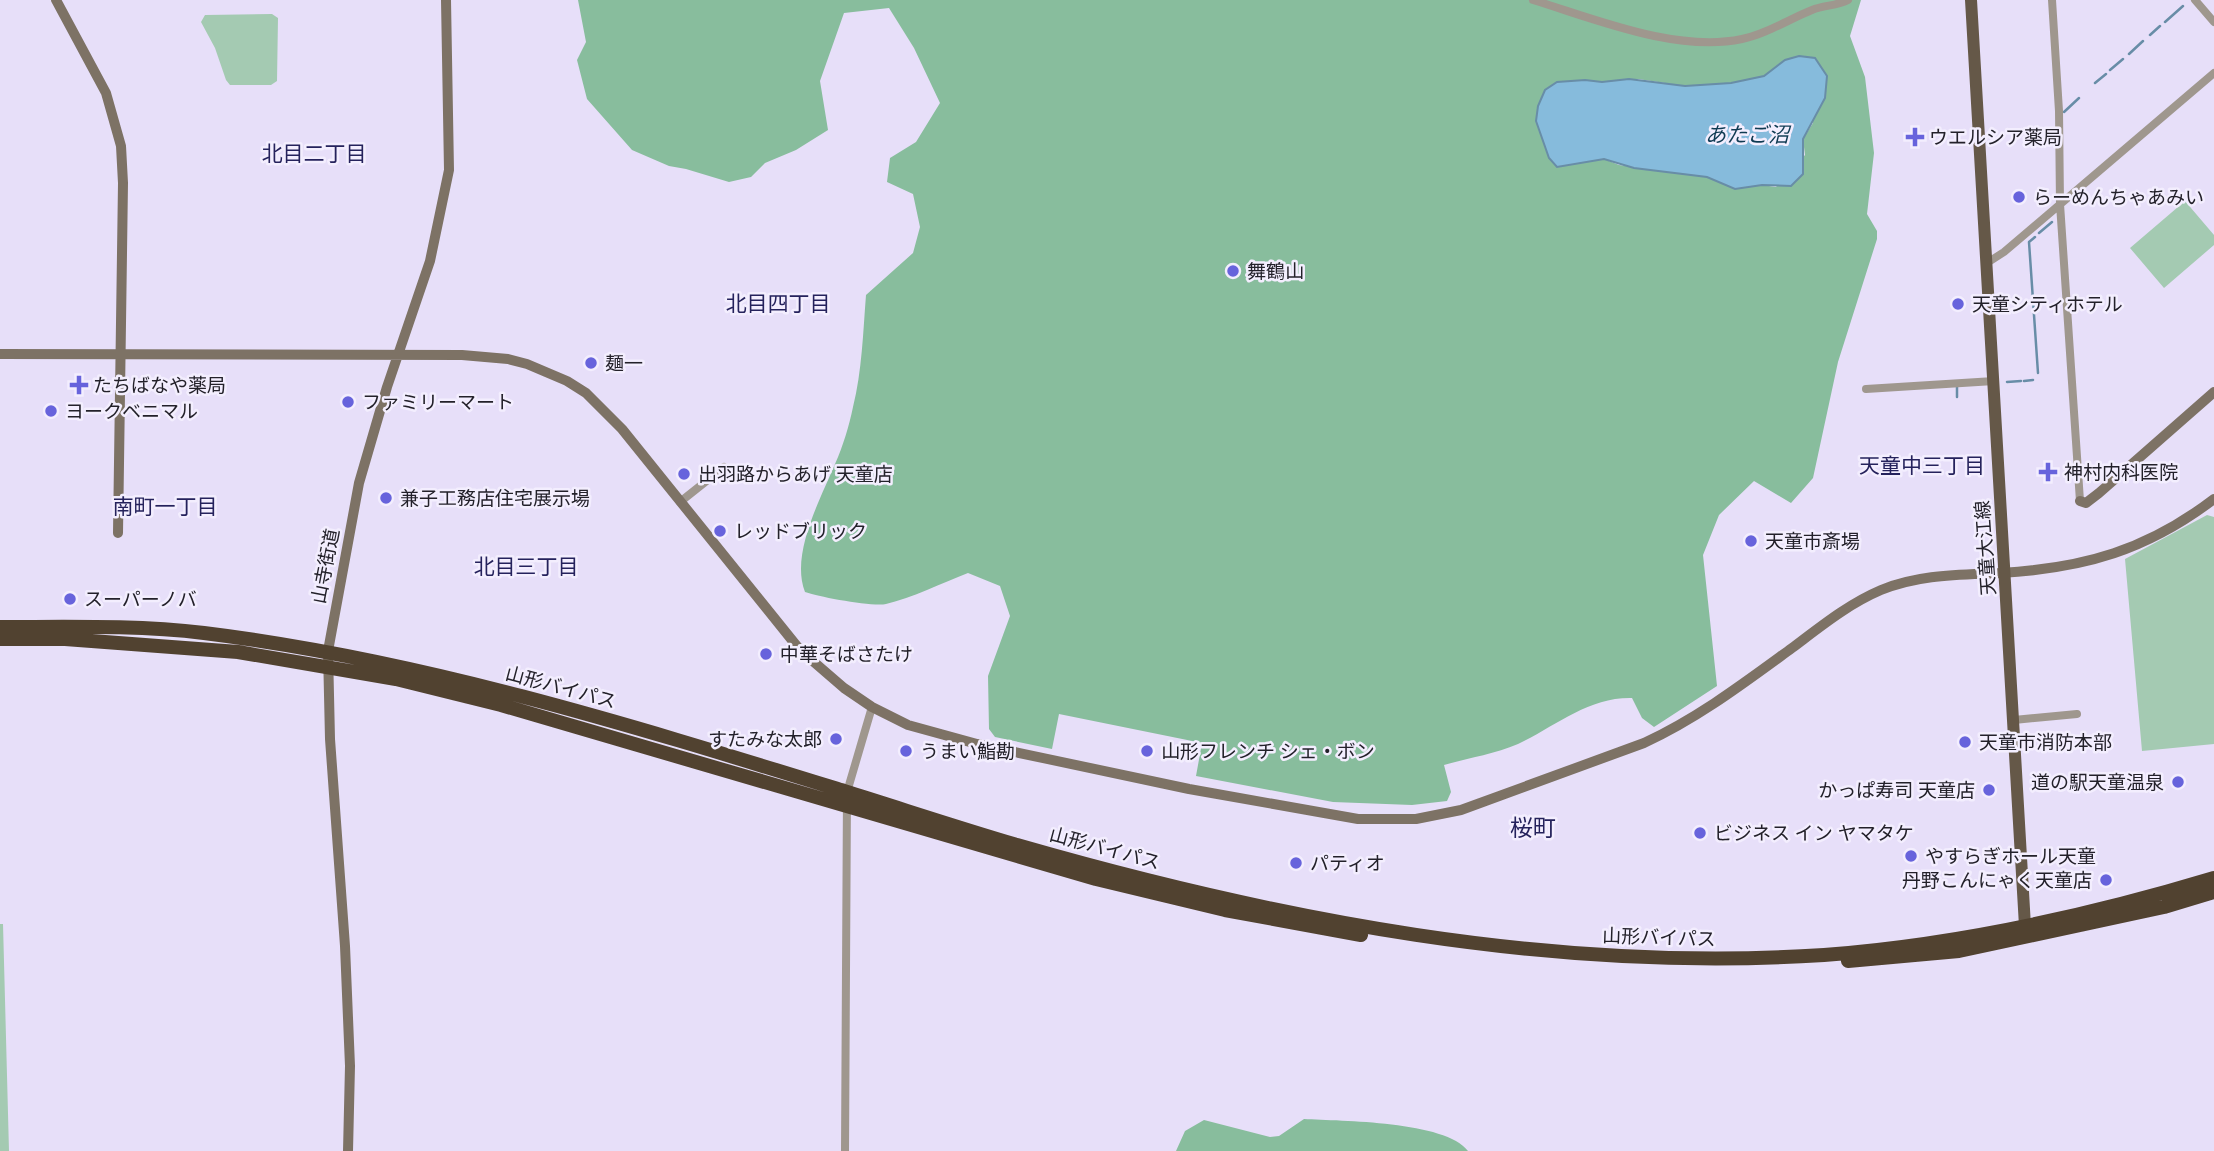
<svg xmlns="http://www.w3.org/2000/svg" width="2214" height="1151" viewBox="0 0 2214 1151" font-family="Raleway,'Noto Sans JP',sans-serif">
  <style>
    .green { fill: #a4cab2 }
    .forest { fill: #88bd9d; fill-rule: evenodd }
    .water { fill: #86bbdc; stroke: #688da7; stroke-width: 2 }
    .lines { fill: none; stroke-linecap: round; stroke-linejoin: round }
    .stream { stroke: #688da7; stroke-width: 2.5 }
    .street { stroke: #9f978e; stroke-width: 8 }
    .secondary { stroke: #7d7265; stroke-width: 10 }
    .primary { stroke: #655848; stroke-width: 12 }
    .highway { stroke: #514230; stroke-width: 14 }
    .poi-dot { fill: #6763dc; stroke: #f3eefe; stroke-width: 2.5 }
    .labels { text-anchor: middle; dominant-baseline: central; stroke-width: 5; stroke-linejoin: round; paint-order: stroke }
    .poi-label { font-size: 19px; fill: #23212a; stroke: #f3eefe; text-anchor: start }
    .street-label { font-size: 19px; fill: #23212a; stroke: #f3eefe }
    .water-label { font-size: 21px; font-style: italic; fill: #0e3a52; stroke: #f3eefe }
    .neighbourhood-label { font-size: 21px; fill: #25225c; stroke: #f3eefe }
    .quarter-label { font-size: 23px; fill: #25225c; stroke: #f3eefe }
  </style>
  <rect width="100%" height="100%" fill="#e7dff9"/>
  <path class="green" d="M272,14L278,18L277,81L271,85H230L226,80L215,48L201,22L205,15Z
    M2185,201L2214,235V245L2164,288L2130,248Z
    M2207,515L2214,517V744L2142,751L2125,559Z
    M0,924H3L9,1151H0Z"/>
  <path class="forest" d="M578,0H1861L1850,36L1865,77L1874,153L1867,214L1877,231V239L1838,362L1813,478L1791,503L1754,481L1719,515L1703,555L1717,686L1654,727L1642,718L1632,698C1588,697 1556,726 1518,744C1495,754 1468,758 1444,765L1451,792L1447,801L1412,805L1333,802L1196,776L1202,743L1059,714L1052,749L995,737L989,729L988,676L1010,616L1000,586L968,573C942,583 912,598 886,604C873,607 819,597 805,592C790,554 821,498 835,464C843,446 849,426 853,407C862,371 863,333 866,295L913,253L920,227L913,194L887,182L890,158L916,142L940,103L914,48L889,8L844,13L820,81L828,130L796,150L765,163L751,177L729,182L686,169L669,166L632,150L587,99L577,60L586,42ZM1785,60L1813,123L1803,139L1805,155L1776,187L1762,185L1735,189L1707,177L1619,165L1604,159L1538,106L1545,90L1557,82L1585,80L1602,82L1638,79L1685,86L1731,83L1764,76Z
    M1304,1119C1341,1121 1446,1121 1468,1151H1176L1185,1131L1204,1120L1270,1137L1279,1136Z"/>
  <path class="water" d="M1799,56L1815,58L1827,76L1825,98L1803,139V174L1791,186L1762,185L1735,189L1707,177L1634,168L1604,159L1557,167L1549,158L1536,121L1538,106L1545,90L1557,82L1585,80L1602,82L1629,79L1685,86L1731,83L1764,76L1785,60Z"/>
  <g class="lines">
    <path class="stream" d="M2165,22L2183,6
      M2150,35L2160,26
      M2129,54L2143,41
      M2110,70L2123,59
      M2095,83L2106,74
      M2064,112L2079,98
      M2039,233L2052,222
      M2035,237L2029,242L2038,373
      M2024,381L2033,380
      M2007,382L2021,381
      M1957,387V397"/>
    <path class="street" d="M1533,0C1595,19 1677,53 1742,39C1767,34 1789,19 1812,10C1824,5 1837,6 1848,0
      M2052,0L2059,111L2060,204L2080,501
      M2195,0L2214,22
      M1987,263L2004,252L2214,73
      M1866,389L1994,381
      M680,502L724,467
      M2014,720L2077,714
      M845,1151L847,792L872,707"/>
    <path class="secondary" d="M56,0L106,93L121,146L123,183L118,533
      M0,354L462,355L508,359L527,364L567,381L586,393L622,429L800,650L844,688L872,707L908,725L977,744L1189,789L1358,819H1416L1461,810L1644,743C1698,718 1744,683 1792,648C1820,627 1848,604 1881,590C1920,574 1960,575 2001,573C2085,568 2147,550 2214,499
      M2080,501L2086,503L2099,493L2214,392
      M348,1151L350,1066L345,946L330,739L328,651L359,483L387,387L430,261L449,170L446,0"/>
    <path class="primary" d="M1971,0L2025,926"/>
    <path class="highway" d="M0,627C68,627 137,625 204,633C423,660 634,726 844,791C902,809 959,828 1017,845C1278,920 1551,973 1824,955C1956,945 2088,916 2214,878
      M0,639H65L238,652L396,679L501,705L1096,879L1225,910L1361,935
      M1848,961L1959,951L2164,907L2214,892"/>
  </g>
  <g class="poi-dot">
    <path d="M1911.5 126.5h7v7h7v7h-7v7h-7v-7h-7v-7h7z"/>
    <circle cx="2019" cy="197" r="7"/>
    <circle cx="1233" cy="271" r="7"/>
    <circle cx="1958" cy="304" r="7"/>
    <circle cx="591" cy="363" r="7"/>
    <path d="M75.5 374.5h7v7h7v7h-7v7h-7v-7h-7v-7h7z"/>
    <circle cx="348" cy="402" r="7"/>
    <circle cx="51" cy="411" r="7"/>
    <path d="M2044.5 461.5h7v7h7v7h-7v7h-7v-7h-7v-7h7z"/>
    <circle cx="684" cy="474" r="7"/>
    <circle cx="386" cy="498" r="7"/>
    <circle cx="720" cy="531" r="7"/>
    <circle cx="1751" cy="541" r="7"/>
    <circle cx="70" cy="599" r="7"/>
    <circle cx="766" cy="654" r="7"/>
    <circle cx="836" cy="739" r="7"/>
    <circle cx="1965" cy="742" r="7"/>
    <circle cx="906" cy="751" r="7"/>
    <circle cx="1147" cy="751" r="7"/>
    <circle cx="2178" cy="782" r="7"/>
    <circle cx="1989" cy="790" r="7"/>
    <circle cx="1700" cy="833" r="7"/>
    <circle cx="1911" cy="856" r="7"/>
    <circle cx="1296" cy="863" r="7"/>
    <circle cx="2106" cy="880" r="7"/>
  </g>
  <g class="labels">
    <g class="poi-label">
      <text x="1929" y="137">ウエルシア薬局</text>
      <text x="2033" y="197">らーめんちゃあみい</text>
      <text x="1247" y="271">舞鶴山</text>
      <text x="1972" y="304">天童シティホテル</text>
      <text x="605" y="363">麺一</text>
      <text x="93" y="385">たちばなや薬局</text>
      <text x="362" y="402">ファミリーマート</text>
      <text x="65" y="411">ヨークベニマル</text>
      <text x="2064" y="472">神村内科医院</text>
      <text x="698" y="474">出羽路からあげ 天童店</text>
      <text x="400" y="498">兼子工務店住宅展示場</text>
      <text x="734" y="531">レッドブリック</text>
      <text x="1765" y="541">天童市斎場</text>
      <text x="84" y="599">スーパーノバ</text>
      <text x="780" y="654">中華そばさたけ</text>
      <text x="822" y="739" text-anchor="end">すたみな太郎</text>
      <text x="1979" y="742">天童市消防本部</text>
      <text x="920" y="751">うまい鮨勘</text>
      <text x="1161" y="751">山形フレンチ シェ・ボン</text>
      <text x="2164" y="782" text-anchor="end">道の駅天童温泉</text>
      <text x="1975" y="790" text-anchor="end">かっぱ寿司 天童店</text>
      <text x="1714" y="833">ビジネス イン ヤマタケ</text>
      <text x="1925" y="856">やすらぎホール天童</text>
      <text x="1310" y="863">パティオ</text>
      <text x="2092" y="880" text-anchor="end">丹野こんにゃく天童店</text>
    </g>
    <g class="street-label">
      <text transform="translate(1985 548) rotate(-94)">天童大江線</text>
      <text transform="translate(325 566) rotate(-79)">山寺街道</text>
      <text transform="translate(561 687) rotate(15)">山形バイパス</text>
      <text transform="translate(1105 848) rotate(15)">山形バイパス</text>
      <text transform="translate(1659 937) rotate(2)">山形バイパス</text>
    </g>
    <g class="water-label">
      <text x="1747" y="134">あたご沼</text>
    </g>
    <g class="neighbourhood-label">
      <text x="314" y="153">北目二丁目</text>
      <text x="778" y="303">北目四丁目</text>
      <text x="1922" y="465">天童中三丁目</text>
      <text x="165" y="506">南町一丁目</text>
      <text x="526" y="566">北目三丁目</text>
    </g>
    <g class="quarter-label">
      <text x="1533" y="827">桜町</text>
    </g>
  </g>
</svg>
